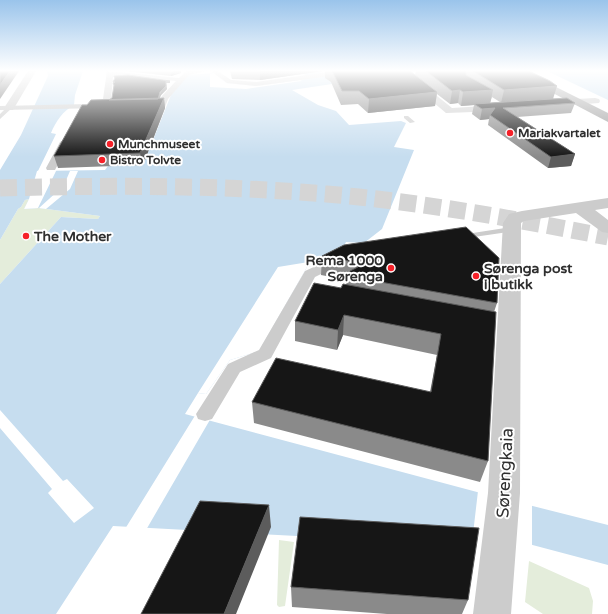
<svg xmlns="http://www.w3.org/2000/svg" width="608" height="614" viewBox="0 0 608 614" font-family="'Varela Round',sans-serif">
  <style>
    .green { fill: #e4eddb }
    .water { fill: #c6ddef }
    .pier { fill: #fff }
    .lines { fill: none; stroke-linecap: round; stroke-linejoin: round }
    .trunk-tunnel { stroke: #d5d5d5; stroke-width: 17; stroke-dasharray: 17 8; stroke-linecap: butt }
    .service { fill: #ccc; fill-rule: evenodd }
    .pedestrian { fill: #ccc; fill-rule: evenodd }
    .minor { fill: #ccc; fill-rule: evenodd }
    .tertiary { fill: #ccc; fill-rule: evenodd }
    .trunk { fill: #9e9e9e; fill-rule: evenodd }
    .wall { fill: #8a8a8a; fill-rule: evenodd }
    .shaded-wall { fill: #5c5c5c }
    .building { fill: #161616; stroke: #5c5c5c }
    .poi-dot { fill: #f62129; stroke: #fff; stroke-width: 1.5 }
    .labels { text-anchor: middle; dominant-baseline: central; stroke-width: 4; stroke-linejoin: round; paint-order: stroke }
    .far-poi-label { font-size: 12px; font-weight: bold; fill: #2f2f2f; stroke: #fff; text-anchor: start }
    .poi-label { font-size: 14px; font-weight: bold; fill: #2f2f2f; stroke: #fff; text-anchor: start }
    .near-street-label { font-size: 17px; fill: #2f2f2f; stroke: #fff }
  </style>
  <rect width="100%" height="100%" fill="#fff"/>
  <path class="green" d="M29,199L25,209L39,208L100,216L98,219L61,217L0,284V240L18,209L21,207L25,200Z
    M279,540L294,542L285,606L279,607L277,605Z
    M529,561L589,588L593,601L592,614H543L525,602Z"/>
  <path class="water" d="M47,71H83L75,95L74,105C63,111 56,121 51,133L56,134L38,171L105,170L108,166L143,165L171,95L187,75L214,73L226,83L257,86L311,78L304,74L291,75L242,71H318L321,73L312,74L357,71H418L292,90L318,105L336,111L349,125L401,121L406,123L394,147L414,150L382,229L364,243L346,242C335,264 330,262 307,267L259,351L230,360L206,394L198,393L185,414L477,492L608,525V565L472,529L468,549L297,536L113,526L56,614H0V284L61,217L98,219L100,216L39,208L24,209L29,199L25,200L21,207L18,209L0,240V170L21,135L48,76Z
    M547,71H608V100Z"/>
  <path class="pier" d="M214,73L226,83L257,86L300,80L302,81L246,89L210,87V74Z
    M45,169H57L38,208L24,209L29,199L37,171Z
    M70,171H78L70,189L46,209L39,208L59,190L67,178Z
    M333,258L332,261L307,267L259,351L230,360L206,394L198,393L278,267Z
    M0,410L63,481L67,479L94,508L74,523L48,493L52,489L0,428Z
    M196,414L211,418L146,530L125,529Z
    M478,491L532,504V546L473,531V534Z"/>
  <g class="lines">
    <path class="trunk-tunnel" d="M0,188C120,185 240,185 359,197C443,206 526,221 608,237"/>
    <path class="service" d="M7,107L12,108L0,119V114Z
      M404,116H408L415,122L410,123L404,118Z
      M512,227H515V231L460,239L456,237L460,235Z"/>
    <path class="pedestrian" d="M107,71L179,78L186,71H207L189,75L168,99L165,107C159,108 148,109 143,105L147,103H159L162,96L176,81L128,76L113,77L111,100L102,104L105,106L104,108L0,110V106L88,104L103,99Z
      M211,71H218L231,80L256,82L336,71H355L352,73L256,86L227,83Z
      M65,139L70,142L56,168L55,170H47L46,168L60,142Z
      M340,255L345,256L347,259L345,262L315,277L271,358L240,372L212,419L205,421L198,419L196,414L228,364L259,350L305,271Z"/>
    <path class="minor" d="M28,71H36L13,110H5L4,108Z
      M396,71H406L452,108L500,105L505,108L500,111L446,113Z
      M595,98L599,99L600,101L599,103L558,106L553,103L558,100Z"/>
    <path class="tertiary" d="M608,198V208L595,210L608,220V233L602,232L576,213L524,221L521,223L520,493L511,614H473L488,493L503,223L509,214L522,211Z"/>
    <path class="trunk" d="M511,71H524L608,113V122Z"/>
  </g>
  <path class="wall" d="M125,71H181V73L171,76Z
    M230,71H323L260,80L232,79Z
    M325,71L411,72L415,75L416,71H529L554,99L575,103L571,113L517,117L575,154L571,166L548,168L488,125L489,119L480,120L472,114L474,105L461,106L458,103L450,104L437,94L435,106L368,113L358,104L341,105L331,82L325,78ZM492,97L500,102L490,103Z
    M114,76L170,83H166L167,89L161,95L159,99L164,98L165,108L143,165L58,168L54,156L87,105L109,100L112,98L114,86L113,83L115,79Z
    M344,245L497,303L494,312L488,461L480,482L254,423L252,402L430,392L437,355L343,335L337,350L295,341V321L346,285L347,280L321,275L322,256Z
    M291,587L468,600L462,614H387L292,607Z"/>
  <path class="shaded-wall" d="M10,71H19L0,99V85Z
    M174,71H181V73L171,76V72Z
    M260,71H323L260,80Z
    M166,81H170V83H166L167,89L161,95L158,102V99Z
    M557,86L553,99L501,103L504,90Z
    M460,90L458,103L450,104L452,91Z
    M493,90L490,104H474V105L461,106L463,92Z
    M437,92L435,106L368,113L369,99Z
    M164,98L165,108L143,165L140,153Z
    M495,108L490,115L489,119L480,120L482,109Z
    M575,154L571,166L548,168L551,157Z
    M344,315L343,335L337,350L338,330Z
    M269,505L271,527L236,614H224Z"/>
  <path class="building" d="M0,71H10L0,85Z
    M332,71H410L437,92L369,99L359,91H342Z
    M426,71H466V75L493,90L463,92L460,90L452,91Z
    M473,71H529L550,81L557,86L504,90Z
    M128,75L170,81H166V86L160,92L158,99L109,100L112,98L114,85L113,83L115,82H113L115,78L114,76Z
    M164,98L140,153L54,156L82,105H87L91,100Z
    M567,98L575,103L503,108L575,154L551,157L490,115L495,108L482,109L474,104Z
    M466,227L499,258L497,303L347,276L350,271L358,267L354,262L322,256L344,245Z
    M314,283L341,288L343,284L496,312L488,461L252,402L276,358L431,392L441,334L344,315L338,330L295,321Z
    M200,501L269,505L224,614H141Z
    M300,517L479,528L468,600L291,587Z"/>
  <linearGradient id="sky" x2="0" y2="1"><stop stop-color="#9ac4eb"/><stop offset="0.45" stop-color="#fff"/><stop offset="1" stop-color="#fff" stop-opacity="0"/></linearGradient>
  <rect width="608" height="157" fill="url(#sky)"/>
  <g class="poi-dot">
    <circle cx="510" cy="133" r="4"/>
    <circle cx="110" cy="144" r="4"/>
    <circle cx="102" cy="160" r="4"/>
    <circle cx="26" cy="236" r="4"/>
    <circle cx="391" cy="268" r="4"/>
    <circle cx="476" cy="276" r="4"/>
  </g>
  <g class="labels">
    <g class="far-poi-label">
      <text x="518" y="133">Mariakvartalet</text>
      <text x="118" y="144">Munchmuseet</text>
      <text x="110" y="160">Bistro Tolvte</text>
    </g>
    <g class="poi-label">
      <text x="34" y="236">The Mother</text>
      <text x="383" y="260" text-anchor="end">Rema 1000<tspan x="383" dy="16">Sørenga</tspan></text>
      <text x="484" y="268">Sørenga post<tspan x="484" dy="16">i butikk</tspan></text>
    </g>
    <g class="near-street-label">
      <text transform="translate(505 473) rotate(-87)">Sørengkaia</text>
    </g>
  </g>
</svg>
